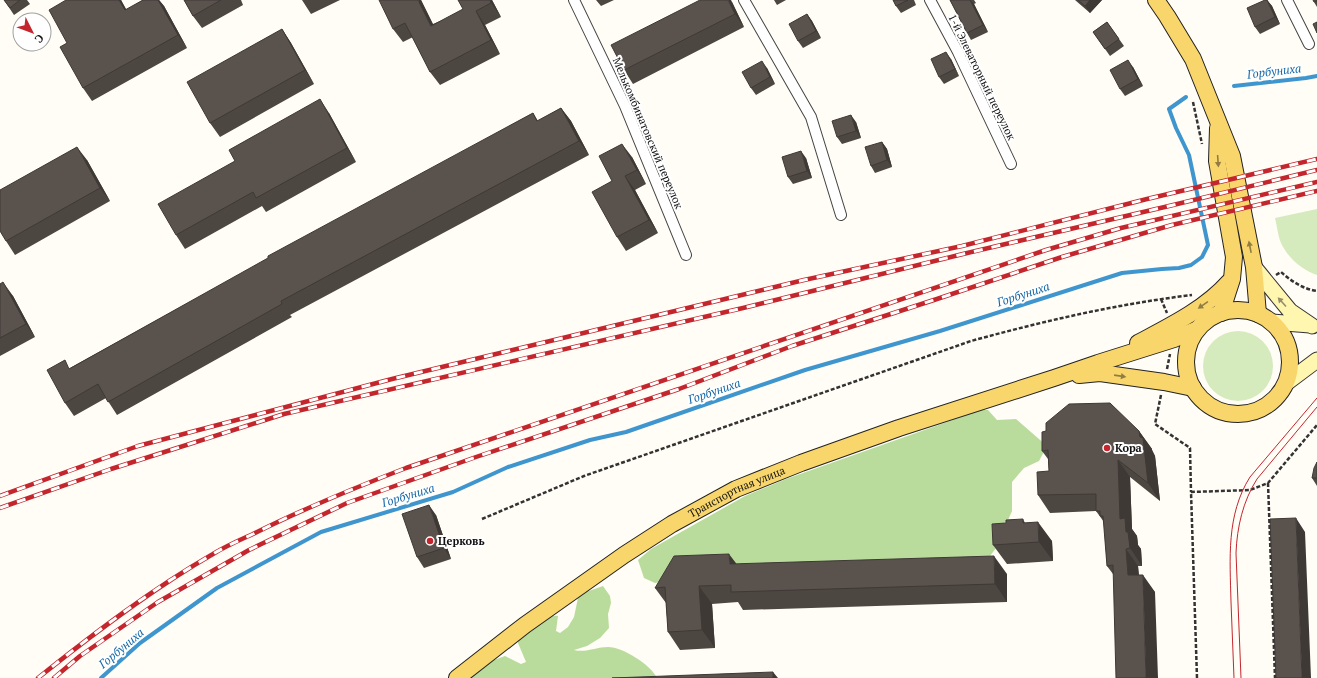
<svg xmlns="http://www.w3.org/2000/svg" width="1317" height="678" viewBox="0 0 1317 678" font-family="'PT Serif',serif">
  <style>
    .green { fill: #d5ebbd }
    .forest { fill: #b9dc9c }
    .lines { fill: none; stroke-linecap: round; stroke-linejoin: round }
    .stream { stroke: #3f96cf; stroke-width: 4 }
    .street-casing { stroke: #444; stroke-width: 12 }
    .secondary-casing { stroke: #333; stroke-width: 17 }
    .primary-casing { stroke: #222; stroke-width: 18 }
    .path { stroke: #333; stroke-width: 2.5; stroke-dasharray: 4 2; stroke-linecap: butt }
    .street { stroke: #fff; stroke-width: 10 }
    .secondary { stroke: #fff6b0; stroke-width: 15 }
    .primary { stroke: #f9d66b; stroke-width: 16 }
    .tram { stroke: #c4262e; stroke-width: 1 }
    .rail-casing { stroke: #c4262e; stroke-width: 4.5 }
    .rail { stroke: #fff; stroke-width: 3; stroke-dasharray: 9; stroke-linecap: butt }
    .wall { fill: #4d4742 }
    .shaded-wall { fill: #3f3936 }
    .building { fill: #5a524d; stroke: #3f3936 }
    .oneway { fill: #917d42 }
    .oneway2 { fill: #948f68 }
    .poi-dot { fill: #c4262e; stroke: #fff; stroke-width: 1.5 }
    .labels { text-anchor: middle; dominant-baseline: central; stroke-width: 4; stroke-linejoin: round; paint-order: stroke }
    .street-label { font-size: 11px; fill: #111; stroke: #fff }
    .poi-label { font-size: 11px; font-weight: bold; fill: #111; stroke: #fff; text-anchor: start }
    .water-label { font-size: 12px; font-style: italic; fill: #1768a6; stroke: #fff }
  </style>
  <rect width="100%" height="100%" fill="#fffdf5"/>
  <path class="green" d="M1317,209V275C1302,270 1288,258 1281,243C1278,236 1277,226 1275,218Z
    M1203 366a35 35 0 1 1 70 0a35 35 0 1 1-70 0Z"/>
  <path class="forest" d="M981,410H988L997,420L1016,419L1047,446L1039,461L1024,468L1012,482V511L1008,520L995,530L993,543L996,548L990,556L974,565L746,566L739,563L690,566L670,580L655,583L644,578L638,560L651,549L745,496L786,479Z
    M603,586L610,596L611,603L608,614L609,628L600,638L587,646L574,650C586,653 596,647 608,647C623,647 651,665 657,678H467L494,660L505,656L521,664L526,662L518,643V638C529,630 544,614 558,616L556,631L560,633L568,627L574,617L578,598L583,593Z"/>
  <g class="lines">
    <path class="stream" d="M1234,86L1306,78L1317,76
      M101,678L140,643L217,588L321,532L453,492L508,467L590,440L626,432L805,370L940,331L1122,273L1162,269L1179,268L1191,265L1202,257L1208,245L1189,155L1176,128L1169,109L1186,97"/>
    <g class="street-casing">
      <path id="street" d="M574,0L625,106L686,255
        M744,0L811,117L841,215
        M930,0L958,52L1011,164
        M1287,0L1309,44"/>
    </g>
    <g class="secondary-casing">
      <path id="secondary" d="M1254,267L1290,311L1312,326
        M1272,322L1310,325
        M1285,384L1317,360"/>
    </g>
    <g class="primary-casing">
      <g id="primary">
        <path d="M1156,0L1167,16L1193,59L1232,156L1254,267L1258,314"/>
        <path d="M1218,128L1217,161L1234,257L1232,279L1221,313"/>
        <circle cx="1238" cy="362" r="52"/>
        <path d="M1138,343C1170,326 1205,309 1229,282"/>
        <path d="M1079,375L1100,373L1164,382L1193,388"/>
        <path id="s1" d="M457,678L525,625L624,555L672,524L736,489L801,463L899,428L1054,378L1098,363L1174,339L1196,330"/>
      </g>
    </g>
    <path class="path" d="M1193,102L1202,144
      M1276,275L1281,272C1291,281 1303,289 1317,291
      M1161,299L1167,313
      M1167,369L1170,354
      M1161,395L1155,424L1190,448L1191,492
      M1268,483L1275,678
      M482,519L584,476L971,341C1044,321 1117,304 1192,295
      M1197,678L1191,492L1250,490L1268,483L1317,425"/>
    <use href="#street" class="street"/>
    <use href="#secondary" class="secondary"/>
    <use href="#primary" class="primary"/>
    <path class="tram" d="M1234,678C1233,653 1232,627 1231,602C1230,559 1226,515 1250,477L1317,398
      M1241,678L1236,553C1237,527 1243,501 1257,479L1317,407"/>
    <g class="rail-casing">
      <path id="rail" d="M0,496L138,446L392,379L804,280L962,246L1147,199L1317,159
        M0,508L111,469L284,414L743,308L963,254L1169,206L1317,170
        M38,678C93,634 152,589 213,554C226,546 240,540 253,534C303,509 354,488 406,468L1046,250L1121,228L1317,182
        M54,678L80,656L158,602L249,550L347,503L476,457L679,389L792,346L937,299L1062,257L1172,225L1317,191"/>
    </g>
    <use href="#rail" class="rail"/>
  </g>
  <path class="wall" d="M4,0H27L30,4L14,15Z
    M66,0H121L126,10L143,0H159L164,6L187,48L92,101L83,88L67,43Z
    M184,0H241L243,5L202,28L193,16Z
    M302,0H340L311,14Z
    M421,0L433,24L492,0L501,17L485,25L500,54L440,85L430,72L413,37L403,42L393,29Z
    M596,0H614L601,6Z
    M774,0H786L777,5Z
    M893,0H914L916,5L901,13L896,6Z
    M950,0H974L976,3L974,4L988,32L971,40L967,33Z
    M1075,0H1102L1090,13Z
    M1267,0L1272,6L1280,24L1260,34L1255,27Z
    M1317,0V7L1314,2Z
    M732,2L744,27L633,84L624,70Z
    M807,14L812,21L821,38L803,48L798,41Z
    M1107,22L1124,46L1110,56L1093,32Z
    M282,29L291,43L314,84L220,137L210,123Z
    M951,59L959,76L944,84L939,77Z
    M1133,67L1143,86L1125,96L1120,89Z
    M767,68L775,84L756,95L751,88Z
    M561,108L571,121L589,155L290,315L292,317L117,415L106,398L74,416L65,403L70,368L533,113L538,121Z
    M329,113L356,162L266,212L262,206L185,249L176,235Z
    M856,122L861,138L842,144L837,137Z
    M882,142L887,149L892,167L875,173L871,166Z
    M632,157L646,184L635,190L658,233L626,251L617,237L612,181Z
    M806,158L812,178L793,184L788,177Z
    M87,160L110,201L15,255L6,241Z
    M0,284L13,296L35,337L0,356Z
    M1139,431L1152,449V450L1155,456L1160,501L1130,477L1132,529L1137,536L1138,545L1141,549L1142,566H1138L1139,575L1155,592L1113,574L1107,566L1104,522L1096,511L1050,513L1038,495L1049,471L1048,459L1042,451Z
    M1317,462V486L1312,478Z
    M436,515L451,559L424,568L417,557Z
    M1023,519L1025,523L1052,541L1053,561L1007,564L993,545L1006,523Z
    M737,564L1007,574V602L743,610L738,602L712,604L715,648L680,650L668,632L666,603L655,588Z"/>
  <path class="shaded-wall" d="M119,0H121L134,23L125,10Z
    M158,0H159L164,6L187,48L178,35Z
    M418,0H421L440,39L431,26Z
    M490,0H492L501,17L491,3Z
    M728,0H731L732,2L744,27L735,14Z
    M970,0L974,4L988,32L983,25Z
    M1090,0H1102L1090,13L1085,6Z
    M1267,0L1272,6L1280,24L1275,17Z
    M476,11L485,25L500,54L491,40Z
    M807,14L812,21L821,38L816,31Z
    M282,29L291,43L314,84L305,70Z
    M946,52L951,59L959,76L955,69Z
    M1128,60L1133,67L1143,86L1138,79Z
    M762,61L767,68L775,84L770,77Z
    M320,99L329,113L356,162L347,148Z
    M561,108L571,121L589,155L579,141Z
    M851,115L856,122L861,138L856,131Z
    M882,142L887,149L892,167L887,160Z
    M622,144L632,157L646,184L637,170Z
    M77,147L87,160L110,201L100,188Z
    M801,151L806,158L812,178L807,171Z
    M625,176L635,190L658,233L649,220Z
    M3,282L13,296L35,337L26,324Z
    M1139,431L1152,449V450L1155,456L1160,501L1148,483Z
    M1118,460L1130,477L1132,529L1137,536L1138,545L1141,549L1142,566L1130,548L1126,532L1120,519Z
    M429,505L436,515L451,559L444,548Z
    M1296,518L1305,532L1311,678H1302Z
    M1038,522L1052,541L1053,561L1039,542Z
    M1126,549L1138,566L1140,593L1128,575Z
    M729,554L742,571L730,564Z
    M994,556L1007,574V602L995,584Z
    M1143,575L1155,592L1158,678H1146Z
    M699,586L712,604L715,648L702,630Z
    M773,672L778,678H773Z"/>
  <path class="building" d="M4,0H20L10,8Z
    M66,0H119L125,10L143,0H158L178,35L83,88L60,47L67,43L49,10Z
    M184,0H221L193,16Z
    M379,0H418L431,26L463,9L458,0H490L491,3L476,11L491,40L430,72L405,23L393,29Z
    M700,0H728L735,14L624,70L611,45Z
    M893,0H908L896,6Z
    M950,0H970L983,25L967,33Z
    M1078,0H1090L1085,6Z
    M1265,0H1267L1275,17L1255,27L1247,8Z
    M1313,0H1317V1L1314,2Z
    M807,14L816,31L798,41L789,24Z
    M1107,22L1119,39L1105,49L1093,32Z
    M1317,22V33L1313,24Z
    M282,29L305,70L210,123L187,82Z
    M946,52L955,69L939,77L931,59Z
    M1128,60L1138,79L1120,89L1110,70Z
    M762,61L770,77L751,88L742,72Z
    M320,99L347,148L256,198L253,192L176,235L158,204L235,161L229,150Z
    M561,108L579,141L281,301L282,304L108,402L98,384L65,403L47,370L65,360L69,369L268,258V256L533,113L537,121Z
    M851,115L856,131L837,137L832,121Z
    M882,142L887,160L871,166L865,147Z
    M622,144L637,170L625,176L649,220L617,237L592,192L612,181L599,156Z
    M77,147L100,188L6,241L0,231V190Z
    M801,151L807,171L788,177L782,157Z
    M3,282L26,324L0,338V284Z
    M1110,403L1139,431L1140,437L1143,438L1148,483L1118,460L1120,519L1125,518L1126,532H1128L1130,548L1126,549L1128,575H1143L1146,678H1116L1113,565L1107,566L1103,516H1100V511H1096V494L1038,495L1037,472L1049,471L1048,450L1042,451V432L1046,431V423L1069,404Z
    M1317,462V478H1312L1314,468Z
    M429,505L444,548L417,557L402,514Z
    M1296,518L1302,678H1276L1270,519Z
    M1023,519V523L1038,522L1039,542L993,545L992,524L1006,523V520Z
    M729,554L730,564L994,556L995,584L731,592V585L699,586L702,630L668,632L665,587L655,588L674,556Z
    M773,672V678H612Z"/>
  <defs><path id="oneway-solid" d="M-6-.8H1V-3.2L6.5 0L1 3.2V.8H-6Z"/></defs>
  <g class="oneway">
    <use href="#oneway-solid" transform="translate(1218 161) rotate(86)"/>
    <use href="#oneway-solid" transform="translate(1250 247) rotate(-101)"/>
    <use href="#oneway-solid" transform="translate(1203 305) rotate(145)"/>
    <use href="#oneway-solid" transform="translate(1120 376) rotate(8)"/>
  </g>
  <use class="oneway2" href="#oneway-solid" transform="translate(1282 302) rotate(-132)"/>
  <g class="poi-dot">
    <circle cx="1107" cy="448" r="4"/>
    <circle cx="430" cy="541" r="4"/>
  </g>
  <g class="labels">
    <g class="street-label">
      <text transform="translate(982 77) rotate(64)">1-й Элеваторный переулок</text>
      <text transform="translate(648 133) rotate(67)">Мелькомбинатовский переулок</text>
      <text stroke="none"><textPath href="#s1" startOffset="337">Транспортная улица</textPath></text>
    </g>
    <g class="poi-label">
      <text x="1115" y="448">Кора</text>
      <text x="438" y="541">Церковь</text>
    </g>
    <g class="water-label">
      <text transform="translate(1274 71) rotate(-7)">Горбуниха</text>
      <text transform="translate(1023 294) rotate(-18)">Горбуниха</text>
      <text transform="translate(714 391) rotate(-19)">Горбуниха</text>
      <text transform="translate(408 495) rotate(-17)">Горбуниха</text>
      <text transform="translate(121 648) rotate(-40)">Горбуниха</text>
    </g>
  </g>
  <g transform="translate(32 32) rotate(132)"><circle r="19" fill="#ffffff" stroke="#a0a0a0"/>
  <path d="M0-3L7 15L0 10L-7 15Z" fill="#c4262e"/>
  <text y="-6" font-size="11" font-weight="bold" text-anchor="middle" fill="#111111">С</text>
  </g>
</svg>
